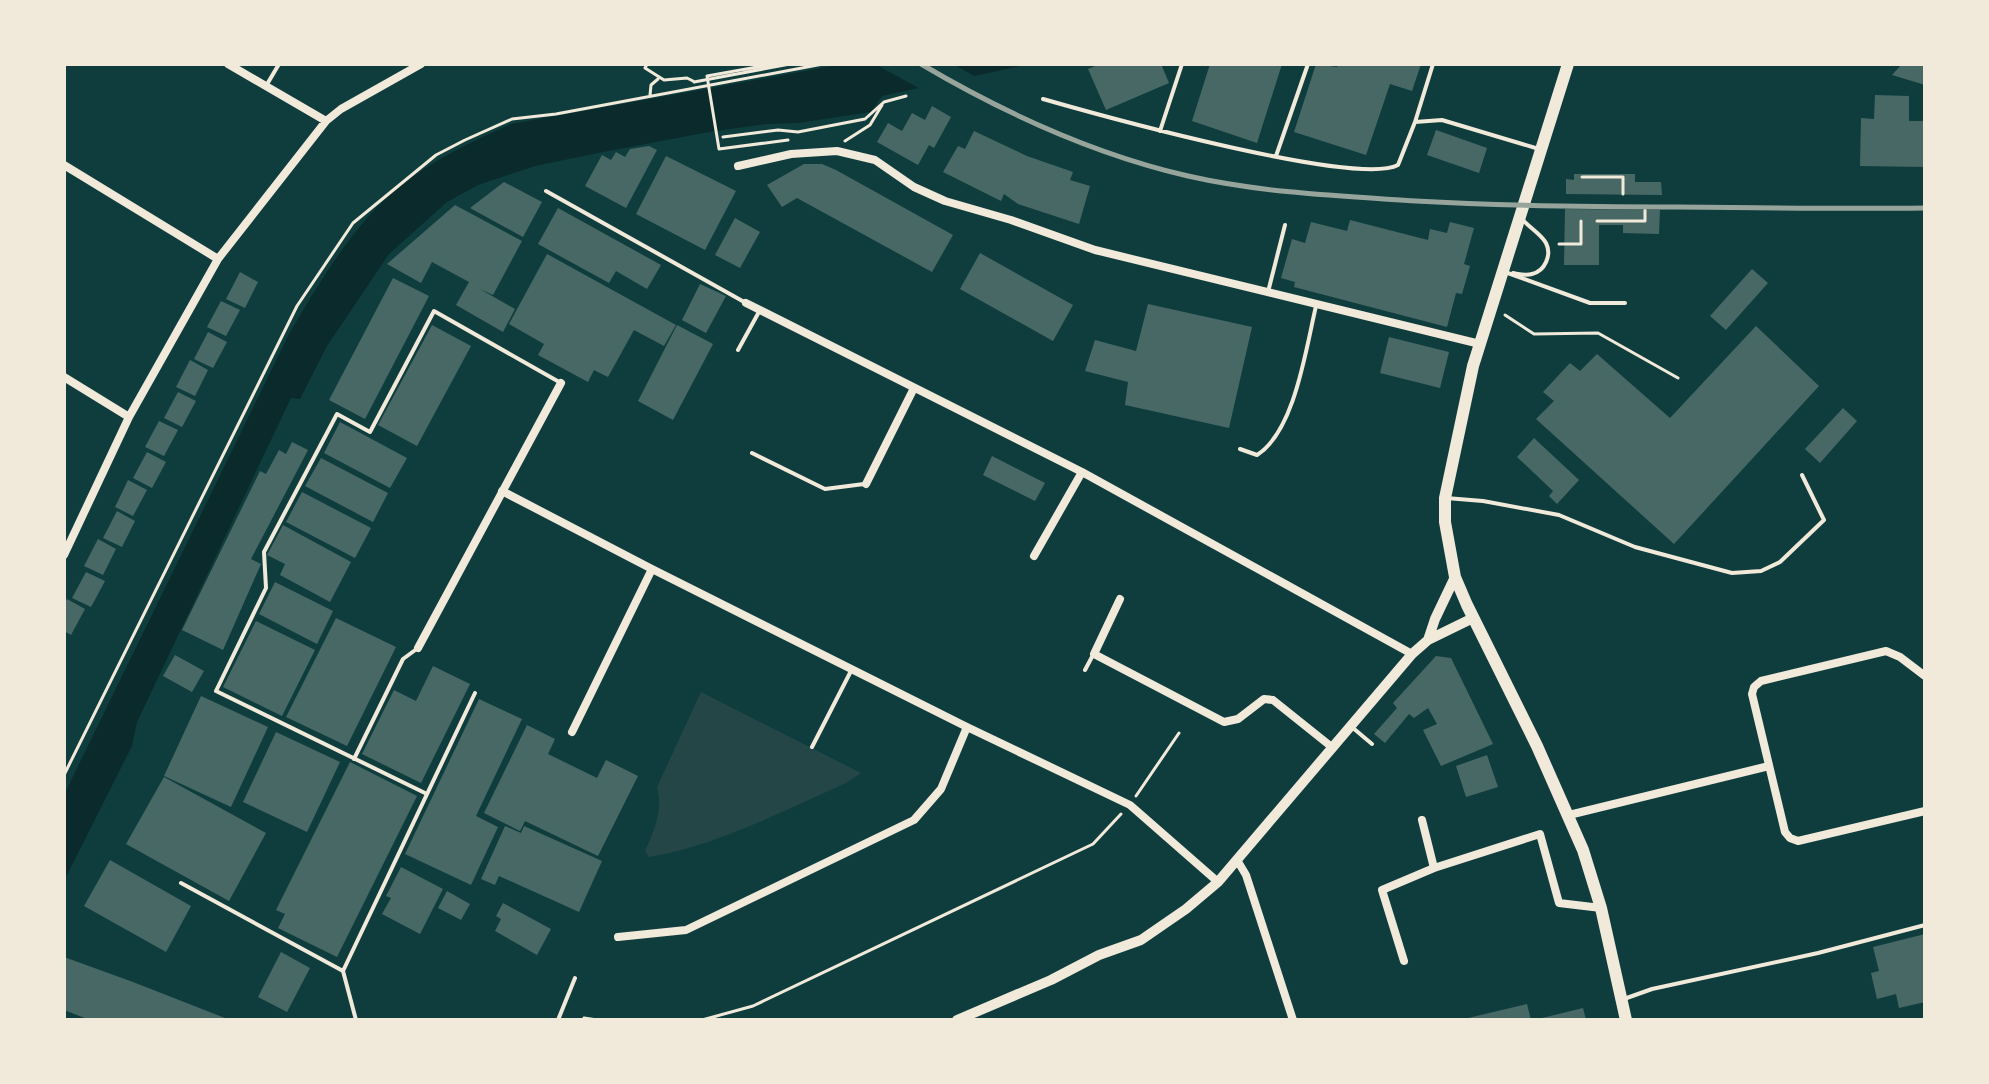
<svg xmlns="http://www.w3.org/2000/svg" width="1989" height="1084" viewBox="0 0 1989 1084" font-family="'Source Sans 3',sans-serif">
  <style>
    .green { fill: #244646 }
    .water { fill: #0a2a2b }
    .pier { fill: #0f3d3e }
    .building { fill: #486865 }
    .lines { fill: none; stroke-linecap: round; stroke-linejoin: round }
    .path { stroke: #f1e9da; stroke-width: 3 }
    .service { stroke: #f1e9da; stroke-width: 4 }
    .minor { stroke: #f1e9da; stroke-width: 8 }
    .tertiary { stroke: #f1e9da; stroke-width: 10 }
    .primary { stroke: #f1e9da; stroke-width: 12 }
    .rail { stroke: #97a49c; stroke-width: 5 }
  </style>
  <rect width="100%" height="100%" fill="#0f3d3e"/>
  <path class="green" d="M701,692L861,773L844,784C780,812 718,845 649,857L645,851C655,829 663,811 657,787Z"/>
  <path class="water" d="M844,64H1029L882,96L871,112L798,123L765,124L709,132L603,152L535,166L478,185L447,202L389,254L327,346L300,399L291,398L137,722L132,746L64,881V795L289,334C318,285 354,223 399,187C433,160 472,141 511,124Z"/>
  <path class="pier" d="M875,64H953L978,78L924,91Z"/>
  <path class="building" d="M1100,64H1161L1169,83L1106,110L1088,69Z
    M1210,64H1282L1257,143L1192,121Z
    M1316,64L1337,67L1338,64H1421L1412,91L1390,84L1366,155L1294,132Z
    M1902,64H1925V85L1892,75Z
    M1875,95L1909,96V121H1925V167L1860,166L1861,118L1874,119Z
    M932,106L951,117L934,148L929,145L918,165L877,142L888,123L902,131L912,113L925,120Z
    M1436,130L1487,148L1479,173L1427,155Z
    M974,131L1027,156L1073,172L1070,180L1090,186L1079,224L1018,204L1004,194L1001,201L943,172L958,146L965,149Z
    M649,146L657,150L626,208L585,186L602,155L611,160L616,152L625,157L630,149Z
    M666,156L736,191L705,250L636,214Z
    M804,164H822L836,170L953,235L932,272L797,198L782,207L767,185Z
    M1574,174H1635V182H1661L1662,195L1566,194V179L1574,180Z
    M504,182L542,202L523,237L470,208Z
    M455,205L522,241L493,295L480,289L515,309L503,332L456,305L469,282L432,262L421,283L387,264Z
    M558,208L661,265L647,289L616,271L609,283L538,244Z
    M1565,209L1660,210L1659,234L1623,233V225H1599V265H1564Z
    M735,218L760,232L740,268L715,255Z
    M1350,220L1428,240L1430,229L1447,233L1450,222L1474,228L1464,264L1470,266L1462,294L1456,293L1447,327L1294,287L1295,282L1281,278L1292,239L1305,243L1311,222L1347,231Z
    M980,253L1073,305L1053,341L960,289Z
    M547,254L676,325L664,346L634,330L608,377L594,370L588,382L538,355L544,344L509,324Z
    M1752,269L1768,283L1726,330L1710,316Z
    M240,272L258,282L245,308L226,299Z
    M393,278L429,296L365,419L329,400Z
    M700,284L726,296L706,333L682,320Z
    M221,301L240,310L226,336L207,327Z
    M1148,304L1252,327L1229,428L1125,405L1128,382L1085,371L1095,340L1136,351Z
    M432,325L471,346L417,446L378,425Z
    M677,325L713,344L673,420L638,401Z
    M1756,326L1819,386L1674,544L1536,419L1554,401L1543,392L1570,363L1580,371L1597,354L1670,418Z
    M208,332L227,342L213,368L194,359Z
    M1389,337L1449,352L1440,388L1380,373Z
    M190,360L208,370L195,396L176,387Z
    M178,392L196,401L182,427L164,418Z
    M1843,408L1857,421L1820,463L1805,449Z
    M159,421L178,430L164,456L145,447Z
    M340,422L407,458L390,488L324,453Z
    M1534,438L1579,480L1557,504L1549,496L1553,491L1517,457Z
    M292,442L308,450L251,559L261,564L223,650L182,630L260,471L266,474L279,450L286,454Z
    M147,452L166,462L152,488L133,478Z
    M992,456L1045,483L1035,501L983,475Z
    M321,458L388,493L373,522L305,486Z
    M128,480L147,490L133,516L115,507Z
    M302,492L371,528L355,558L286,522Z
    M117,511L135,521L122,547L103,538Z
    M283,525L351,562L330,602L280,575L285,564L267,555Z
    M98,539L116,549L103,575L84,566Z
    M86,572L105,581L91,607L72,598Z
    M275,582L333,611L317,644L259,614Z
    M67,599L85,609L71,635L64,631V604Z
    M336,618L396,647L347,746L286,717Z
    M256,621L315,650L282,716L223,687Z
    M175,655L204,671L192,692L163,676Z
    M1436,656L1451,658L1493,744L1441,766L1423,730L1437,724L1428,708L1414,718L1409,714L1385,743L1374,734L1397,708L1393,703Z
    M433,666L470,684L421,783L362,754L394,690L416,701Z
    M201,696L268,727L231,807L164,776Z
    M479,699L522,719L476,816L498,827L471,885L405,854Z
    M527,725L555,739L548,754L597,778L606,760L638,776L598,856L525,821L520,831L484,813Z
    M276,732L340,762L307,832L243,802Z
    M1487,755L1498,787L1466,797L1456,766Z
    M350,762L417,796L337,957L278,928L285,914L276,910Z
    M164,777L266,833L229,901L126,844Z
    M505,826L521,833L524,826L602,861L579,912L499,876L495,885L481,879Z
    M110,860L191,906L166,952L84,906Z
    M401,867L443,889L420,934L382,914L391,898L386,896Z
    M447,891L470,904L461,920L438,908Z
    M503,903L551,929L537,955L495,931L501,919L496,916Z
    M1925,934V1002L1899,1008L1896,994L1877,999L1871,973L1879,971L1873,947Z
    M281,952L310,968L287,1012L258,997Z
    M64,957L133,982L230,1020H90L64,1010Z
    M1527,1004L1531,1020H1464V1019Z
    M1583,1008L1586,1020H1538V1019Z"/>
  <g class="lines">
    <path class="path" d="M647,64L645,68L664,80L687,78L693,81
      M774,64L707,76L719,149L788,140
      M694,82L790,64
      M650,95L651,85L658,79
      M723,137L778,130L798,132L865,119L884,102L906,96
      M845,141L870,125L882,105
      M1582,177H1623V194
      M1597,221H1645V210
      M1559,244H1581V221
      M1505,315L1534,334L1598,333L1678,378
      M64,775L297,306L353,223L436,155L465,140L512,119L556,114L823,64
      M1136,796L1179,733
      M584,1018L597,1020
      M702,1020L753,1006L1093,844L1121,814"/>
    <path class="service" d="M266,86L279,64
      M1043,99C1099,115 1357,187 1398,165L1415,122L1442,120L1539,149
      M1415,122L1433,64
      M1160,131L1182,64
      M1276,156L1308,64
      M546,191L746,303
      M1505,272L1590,303H1625
      M1513,273C1519,274 1526,276 1532,274C1545,271 1552,255 1546,243C1541,234 1530,228 1523,220
      M1268,292L1285,225
      M738,350L760,310
      M1240,449L1257,455C1295,431 1306,348 1316,306
      M752,453L825,489L864,484
      M1446,498L1483,501L1559,515L1635,547L1732,573L1761,571L1780,562L1824,520L1802,475
      M1085,670L1093,655
      M1353,728L1372,744
      M812,747L852,669
      M354,759L403,659L418,648
      M427,794L216,691L266,588L264,552L337,414L370,432L434,311L561,383
      M181,883L343,971
      M1624,999L1652,989L1818,953L1925,925
      M356,1020L343,971L475,693
      M558,1020L575,978"/>
    <path class="minor" d="M228,64L326,121
      M64,165L218,259
      M738,166L791,154L837,151L875,160L914,187L945,201L1011,220L1095,250L1480,344
      M746,303L1082,472L1412,654
      M64,377L129,417
      M866,484L914,388
      M502,491L652,569L967,727L1130,805L1218,882
      M64,555L129,417L218,259L326,121L341,109L421,64
      M1034,556L1082,472
      M1120,599L1094,654L1224,722L1238,719L1264,699L1273,700L1333,748
      M418,648L561,383
      M1925,676L1900,657L1886,651L1761,681L1754,687L1752,694L1785,832L1790,838L1798,841L1925,811
      M572,732L652,569
      M1569,815L1769,766
      M1422,820L1434,868
      M1237,860L1246,875L1293,1020
      M618,937L686,930L914,820L941,789L967,727
      M1404,961L1382,890L1434,868L1540,834L1559,903L1601,908"/>
    <path class="tertiary" d="M1428,640L1435,619L1455,577
      M957,1020L1051,980L1099,955L1141,940L1186,909L1218,882L1412,654L1428,640L1473,618"/>
    <path class="primary" d="M1568,64L1473,366L1445,498V522L1455,577L1467,605L1537,746L1583,850L1601,908L1626,1020"/>
    <path class="rail" d="M921,64C1004,113 1093,154 1188,176C1263,193 1340,196 1416,201C1503,206 1590,207 1677,207C1759,208 1842,209 1925,208"/>
  </g>
  <rect width="1989" height="1084" fill="none" stroke="#f1e9da" stroke-width="132"/>
</svg>
